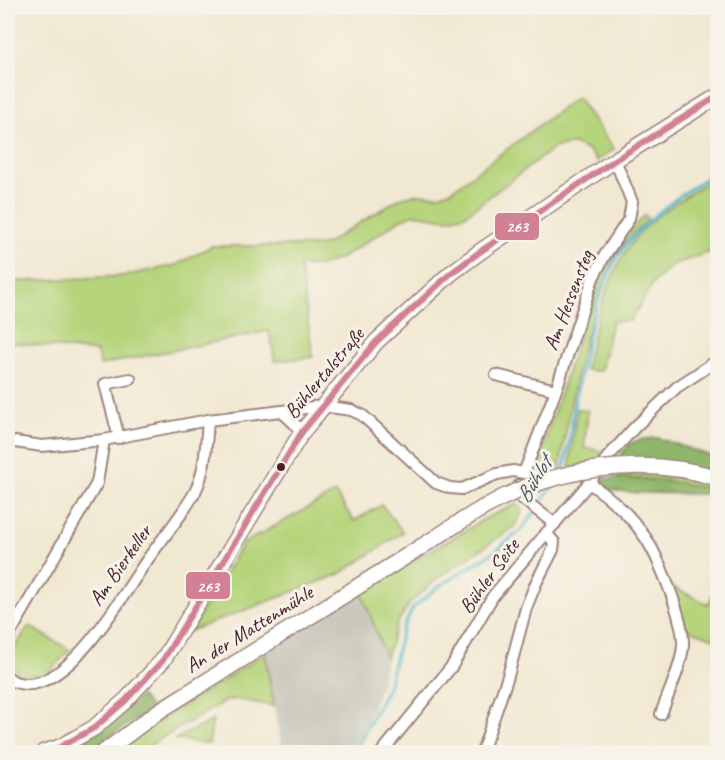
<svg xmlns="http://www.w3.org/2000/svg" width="725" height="760" viewBox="0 0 725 760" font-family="Caveat,sans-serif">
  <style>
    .industrial { fill: #c6c5b8 }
    .green { fill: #b6d47b; stroke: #807a53; stroke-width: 1.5 }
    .forest { fill: #90b66b; stroke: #6d6a4b; stroke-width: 1.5 }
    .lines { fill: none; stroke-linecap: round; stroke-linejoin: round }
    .stream { stroke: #4cb4cb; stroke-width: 3 }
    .street-casing { stroke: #9e847e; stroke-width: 14 }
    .secondary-casing { stroke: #9e847e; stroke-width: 18 }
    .street { stroke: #fff; stroke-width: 10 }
    .secondary { stroke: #fff; stroke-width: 15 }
    .secondary-bridge-casing { stroke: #9e847e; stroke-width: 18; stroke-linecap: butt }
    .secondary-bridge { stroke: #fff; stroke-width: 15 }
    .bus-1-casing { stroke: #f7f3e8; stroke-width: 10 }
    .bus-1 { stroke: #d28094; stroke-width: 6 }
    .bus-dot { fill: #4a1f2b; stroke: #f7f3e8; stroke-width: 2 }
    .labels { text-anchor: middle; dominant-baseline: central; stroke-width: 6; stroke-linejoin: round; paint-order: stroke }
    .street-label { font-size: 21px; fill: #4a1f2b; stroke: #f7f3e8 }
    .water-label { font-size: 22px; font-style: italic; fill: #4b5363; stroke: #f7f3e8 }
    .line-badge { stroke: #f7f3e8; stroke-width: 2 }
    .badge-label { font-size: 16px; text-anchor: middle; font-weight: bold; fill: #fff }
  </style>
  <rect width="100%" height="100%" fill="#f7f3e8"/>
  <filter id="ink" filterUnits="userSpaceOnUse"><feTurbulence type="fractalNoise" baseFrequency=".0167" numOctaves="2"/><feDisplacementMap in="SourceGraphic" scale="12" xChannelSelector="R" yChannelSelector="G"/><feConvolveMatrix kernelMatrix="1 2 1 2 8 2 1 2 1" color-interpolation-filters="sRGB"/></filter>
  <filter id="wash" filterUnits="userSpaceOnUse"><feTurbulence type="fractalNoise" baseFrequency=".008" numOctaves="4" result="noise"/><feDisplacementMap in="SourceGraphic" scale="24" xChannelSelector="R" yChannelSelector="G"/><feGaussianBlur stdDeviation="1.35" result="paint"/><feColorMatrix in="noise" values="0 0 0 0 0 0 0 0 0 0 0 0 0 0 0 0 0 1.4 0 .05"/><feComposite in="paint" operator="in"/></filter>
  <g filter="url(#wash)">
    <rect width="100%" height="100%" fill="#f1e8d1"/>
    <path class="industrial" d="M361,591L386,658L382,681L371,713L355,744L350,752H283L265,653Z"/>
    <path class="green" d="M577,97L614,149L597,161L589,151L574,144L555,147L465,215L448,219L414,214L400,220L343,257L321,266H300L313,357L275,361L269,331L100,365L97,352L8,342V282L123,276L176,265L212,246H315L326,244L400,198L415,194L439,195L452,190Z
      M717,175V250L674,264L654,282L630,321H612L601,371L585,370C595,324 606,274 636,237C653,216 694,191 717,175Z
      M645,215L648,219L632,235L617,253L599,294L580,356L559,470L545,473L539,458C550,424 561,391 572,357C589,303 603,256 645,215Z
      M577,409L588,411L584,448L602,451L598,463L569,468Z
      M619,474L655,475L712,483L717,485V494H709L710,488L660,480L619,478Z
      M335,493L354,521L382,505L403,532L340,574L190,631L242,544Z
      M517,504L523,511L514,527L438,578L410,603L397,623L386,658L361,591L488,517Z
      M717,586V640L684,628L672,587L708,604Z
      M29,626L70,650L45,676H19L9,656Z
      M265,653L274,706L235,699L225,701L138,752H118L142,732Z
      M213,720L209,744L175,739Z"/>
    <path class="forest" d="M658,438L717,458V472L617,460C631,440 633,439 658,438Z
      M619,478L660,480L710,488L709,494L637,493L607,490L604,486L603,479Z
      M140,696L152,709L116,732L90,752H63C95,736 114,721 140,696Z"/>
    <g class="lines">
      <path class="stream" d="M563,469C572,443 572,411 578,384C586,343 595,297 615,261C635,226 683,192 718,171
        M538,507L553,485
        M354,752L388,687L402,630L413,608L438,587L497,550L522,529L535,512"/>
    </g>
  </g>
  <g filter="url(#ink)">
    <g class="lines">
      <g class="street-casing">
        <path id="street" d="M496,375L556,390
          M281,411L292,421L302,432
          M119,438L105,384L130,379
          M8,441L42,446L104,440L208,420L322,406L351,410L362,415L436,483L450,488L462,489L497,474L513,471L524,473L556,390L593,278L605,255L629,219L632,202L615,160
          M589,483C610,497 631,516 645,537C659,558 684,620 683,645C682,665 668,694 661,714
          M519,485V496L555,524
          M8,637L97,483L104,440
          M8,677C11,681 14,682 19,683C66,696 123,595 145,563C161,540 182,516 195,492C206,469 206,444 208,420
          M382,752L452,666L493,596L589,483L607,458L635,427L677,387L718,360
          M482,752L508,676L526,608L536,583L553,550L554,542L546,533"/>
      </g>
      <g class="secondary-casing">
        <path id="secondary" d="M44,752L58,748L94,728L125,701L163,660L302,432L376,342L450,274L481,251L615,160L718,96
          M104,752L159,711L421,547"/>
      </g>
      <use href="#street" class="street"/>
      <use href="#secondary" class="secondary"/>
      <g class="secondary-bridge-casing">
        <path id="secondary-bridge" d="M421,547C442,534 462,520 483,508C552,468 641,454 718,478"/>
      </g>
      <use href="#secondary-bridge" class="secondary-bridge"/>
      <g class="bus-1-casing">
        <path id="bus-1" d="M44,752L58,748L94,728L125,701L163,660L302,432L376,342L450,274L481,251L615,160L718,96"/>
      </g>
      <use href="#bus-1" class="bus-1"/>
    </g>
  </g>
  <circle class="bus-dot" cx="281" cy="467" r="5"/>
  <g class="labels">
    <g class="street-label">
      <text transform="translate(568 300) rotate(-69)">Am Hessensteg</text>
      <text transform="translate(324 373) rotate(-50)">Bühlertalstraße</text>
      <text transform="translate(120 565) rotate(-55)">Am Bierkeller</text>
      <text transform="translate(489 576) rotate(-54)">Bühler Seite</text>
      <text transform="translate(249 629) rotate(-32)">An der Mattenmühle</text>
    </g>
    <g class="water-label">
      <text transform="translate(534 480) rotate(-59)">Bühlot</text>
    </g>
  </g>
  <g class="line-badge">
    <rect x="494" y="212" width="46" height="29" rx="6" fill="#d28094"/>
    <rect x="185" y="571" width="46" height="29" rx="6" fill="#d28094"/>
  </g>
  <g class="badge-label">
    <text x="517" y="232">263</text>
    <text x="208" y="592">263</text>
  </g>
  <rect width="725" height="760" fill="none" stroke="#f7f3e8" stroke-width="30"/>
</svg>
